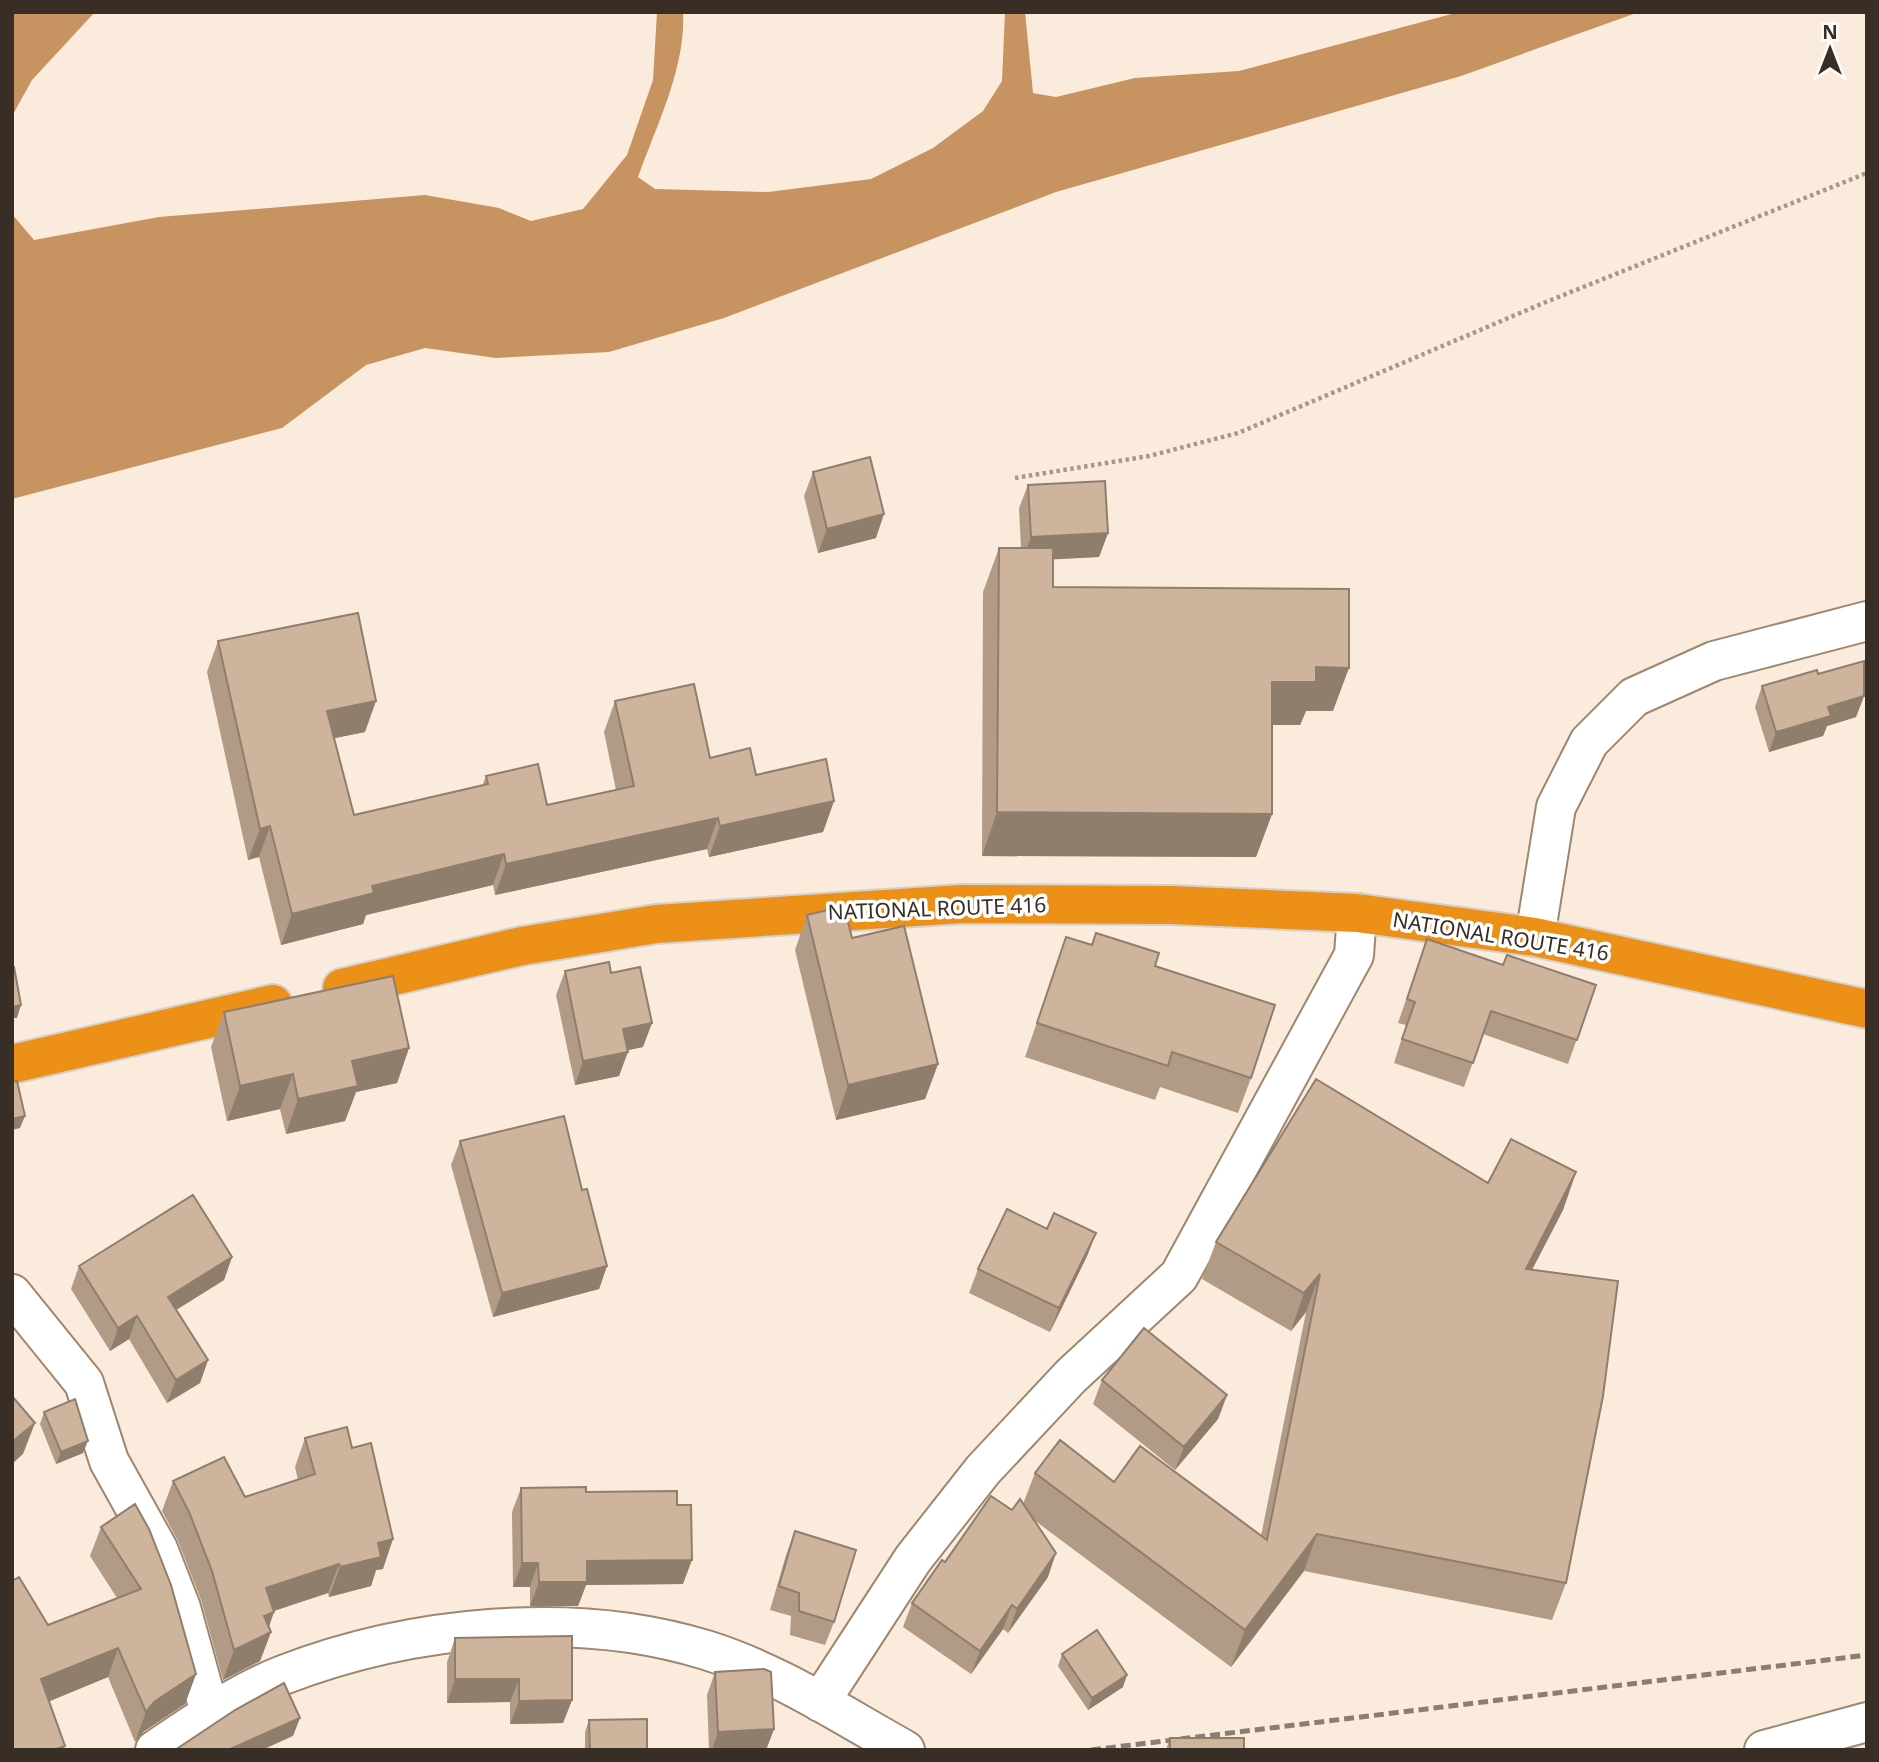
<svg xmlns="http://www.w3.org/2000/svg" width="1879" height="1762" viewBox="0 0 1879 1762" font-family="'Noto Sans',sans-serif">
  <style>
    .water { fill: #c79360 }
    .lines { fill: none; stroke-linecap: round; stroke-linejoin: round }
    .street-casing { stroke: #9e866f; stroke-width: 42 }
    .highway-casing { stroke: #d3d1cf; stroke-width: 42 }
    .path { stroke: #a5978b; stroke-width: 4.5; stroke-dasharray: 3.5 3.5; stroke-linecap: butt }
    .street { stroke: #fff; stroke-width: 38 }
    .highway { stroke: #ed9018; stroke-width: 38 }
    .rail { stroke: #8b7d72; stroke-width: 5; stroke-dasharray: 10 5; stroke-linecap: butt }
    .wall { fill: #b19b86 }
    .shaded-wall { fill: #907e6d }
    .building { fill: #ceb49c; stroke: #907e6d; stroke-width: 2 }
    .labels { text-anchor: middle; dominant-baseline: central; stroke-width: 7; stroke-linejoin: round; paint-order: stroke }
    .street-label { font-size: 21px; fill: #392e25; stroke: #fff }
  </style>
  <rect width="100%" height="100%" fill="#fbebdc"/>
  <path class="water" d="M12,12H95L32,80L12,116Z
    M657,12H683C686,68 656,126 638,177L655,189L768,192L871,179L933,148L983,111L1002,81L1005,12H1025L1033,93L1056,97L1135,78L1239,71L1459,12H1639L1461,76L1056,192L724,318L609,352L496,358L425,348L366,365L282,428L12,499V214L34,240L159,217L425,195L499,208L531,221L583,209L627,155L653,80Z"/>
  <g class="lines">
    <g class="street-casing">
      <path id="street" d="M1535,937L1556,807L1589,742L1634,697L1714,661L1867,621
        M12,1294L84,1383L109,1461L158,1549L181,1608L210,1713
        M820,1702L913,1559L983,1470L1071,1376L1179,1276L1354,955L1357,913
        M155,1750C195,1723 237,1693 283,1675C410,1626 574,1609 706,1650C777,1672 840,1714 905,1750
        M1764,1750L1867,1722"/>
    </g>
    <g class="highway-casing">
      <path id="highway" d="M342,988L522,946L656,924L962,904L1171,905L1357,913L1535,937L1867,1009
        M12,1064L273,1004"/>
    </g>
    <path class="path" d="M1015,478L1149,456L1238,433L1546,302L1867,173"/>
    <use href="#street" class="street"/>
    <use href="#highway" class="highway"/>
    <path class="rail" d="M1091,1750L1867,1655"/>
  </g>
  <path class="wall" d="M813,472L876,538L818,553L804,496Z
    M1028,485L1108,533L1099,557L1053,559V587L1333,711H1306L1300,725H1272V814L1256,857L982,856L983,592L999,548H1021L1019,508Z
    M218,641L365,732L334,738L354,815L482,786L486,776L547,805L616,790L604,732L615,701L710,758L756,775L834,801L823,832L709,857L707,849L495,895L493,885L366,915L363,924L281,945L259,857L248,860L207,672Z
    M1818,674L1864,696L1856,717L1827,726L1823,736L1769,752L1755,707L1762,686Z
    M807,915L852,938L938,1064L925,1099L836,1120L795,950Z
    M1066,937L1155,966L1251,1078L1238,1113L1160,1087L1155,1100L1025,1057Z
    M1427,939L1503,965L1596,985L1568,1064L1483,1034L1464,1087L1394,1063L1406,1025L1398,1023Z
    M565,971L611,973L643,1047L627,1050L619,1076L575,1085L556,995Z
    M224,1012L409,1048L397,1083L356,1092L345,1121L286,1134L280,1109L227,1121L211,1047Z
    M460,1141L607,1266L599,1289L493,1317L451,1165Z
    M1576,1172L1563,1210L1532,1270L1566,1583L1552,1620L1304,1571L1231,1667L1034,1520L1048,1577L1008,1633L1003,1629L971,1674L903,1627L912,1603L945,1562L1012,1510L1023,1504L1035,1473L1114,1482L1261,1536L1306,1312L1291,1331L1202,1279L1216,1242L1488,1183Z
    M1047,1229L1096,1233L1087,1256L1050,1332L969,1293L978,1269Z
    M232,1257L224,1280L176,1310L208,1360L200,1383L167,1403L129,1339L110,1351L71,1289L79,1266Z
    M1102,1380L1227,1395L1218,1419L1175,1470L1093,1404Z
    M44,1412L83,1453L56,1464L40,1424Z
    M305,1438L383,1569L376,1570L371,1586L329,1597L328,1593L274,1611L269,1627L271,1632L260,1661L223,1680L201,1600L178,1541L162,1511L173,1481L245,1497L298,1480L295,1467Z
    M521,1488L586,1492L677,1505L683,1584L586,1585L578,1606H530V1587H513L512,1512Z
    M135,1504L196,1674L185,1704L143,1732L135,1742L108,1677L49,1701L65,1746L63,1750H12L48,1625L117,1598L90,1556L101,1527Z
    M795,1531L834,1622L825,1645L790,1635L791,1616L770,1610L786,1555Z
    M455,1638L572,1700L563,1723L510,1724V1702L447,1703V1662Z
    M1062,1654L1123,1687L1088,1710L1058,1666Z
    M715,1672L774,1729L766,1750H709L707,1695Z
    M589,1720L647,1750H585V1732Z
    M1170,1738L1244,1750H1166Z"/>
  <path class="shaded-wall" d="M884,514L876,538L818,553L827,529Z
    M1108,533L1099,557L1022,561L1031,537Z
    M1316,667L1349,668L1333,711H1306L1300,725H1256L1272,682Z
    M1864,696L1856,717L1827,726L1823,736L1769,752L1776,732L1828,707Z
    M376,701L365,732L316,742L327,711Z
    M834,801L823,832L709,857L720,826Z
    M997,812L1272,814L1256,857L982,856Z
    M718,818L707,849L495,895L506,864Z
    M270,826L259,857L248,860L260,829Z
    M504,854L493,885L366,915L363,924L281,945L292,914L372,886Z
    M21,1005L17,1018H12V1007Z
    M652,1023L643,1047L614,1053L623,1029Z
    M409,1048L397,1083L356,1092L345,1121L286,1134L298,1099L352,1061Z
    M628,1052L619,1076L575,1085L583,1061Z
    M938,1064L925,1099L836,1120L848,1085Z
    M293,1074L280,1109L227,1121L240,1086Z
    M25,1116L20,1128L12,1130V1119Z
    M1576,1172L1563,1210L1513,1306L1526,1269Z
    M1096,1233L1087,1256L1050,1332L1059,1308Z
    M232,1257L224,1280L160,1320L168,1297Z
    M607,1266L599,1289L493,1317L502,1293Z
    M1320,1274L1306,1312L1291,1331L1304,1293Z
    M137,1316L129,1339L110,1351L118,1328Z
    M208,1360L200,1383L167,1403L176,1380Z
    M1227,1395L1218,1419L1175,1470L1184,1447Z
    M35,1423L23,1454L12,1464V1442Z
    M88,1441L83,1453L56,1464L61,1452Z
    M1317,1534L1304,1571L1231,1667L1245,1630Z
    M393,1539L383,1569L376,1570L371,1586L329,1597L340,1567L378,1543Z
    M1056,1553L1048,1577L1008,1633L1017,1609Z
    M692,1560L683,1584L586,1585L578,1606H530L539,1582L587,1561Z
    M522,1563H538L530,1587H513Z
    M339,1564L328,1593L255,1617L266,1588Z
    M1012,1605L1003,1629L971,1674L980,1651Z
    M274,1612L266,1634L271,1632L260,1661L223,1680L234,1650L264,1616Z
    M118,1648L108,1677L31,1709L41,1679Z
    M196,1674L185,1704L143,1732L135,1742L146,1712L154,1702Z
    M1127,1675L1123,1687L1088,1710L1092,1698Z
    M455,1679H519L510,1702L447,1703Z
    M572,1700L563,1723L510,1724L519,1701Z
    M300,1718L293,1736L262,1750H228Z
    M774,1729L766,1750H712L718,1732Z"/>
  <path class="building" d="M870,457L884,514L827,529L813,472Z
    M1105,481L1108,533L1031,537L1028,485Z
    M999,548H1053V587L1349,589V668L1316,667V682H1272V814L997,812Z
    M358,613L376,701L327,711L354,815L488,784L486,776L538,764L547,805L634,786L615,701L694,684L710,758L750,748L756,775L826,759L834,801L720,826L718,818L506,864L504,854L372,886L374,893L292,914L270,826L260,829L218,641Z
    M1864,661V696L1828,707L1831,716L1776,732L1762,686L1817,670L1818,674Z
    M844,906L852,938L904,926L938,1064L848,1085L807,915Z
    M1096,933L1159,953L1155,966L1275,1005L1251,1078L1172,1052L1168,1066L1037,1023L1066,937L1092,945Z
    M1427,939L1503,965L1507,955L1596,985L1577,1040L1491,1011L1473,1063L1402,1039L1415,1002L1407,999Z
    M609,962L611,973L640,967L652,1023L623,1029L628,1052L583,1061L565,971Z
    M12,967H14L21,1005L12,1007Z
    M393,976L409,1048L352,1061L358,1086L298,1099L293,1074L240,1086L224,1012Z
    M1316,1079L1488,1183L1511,1139L1576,1172L1526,1269L1618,1281L1603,1396L1566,1583L1317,1534L1245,1630L1035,1473L1060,1440L1114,1482L1140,1446L1267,1540L1320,1274L1304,1293L1216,1242Z
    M17,1081L25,1116L12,1119V1082Z
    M564,1116L582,1190L587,1189L607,1266L502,1293L460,1141Z
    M193,1195L232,1257L168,1297L208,1360L176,1380L137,1316L118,1328L79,1266Z
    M1007,1209L1047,1229L1054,1213L1096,1233L1059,1308L978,1269Z
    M1144,1328L1227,1395L1184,1447L1102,1380Z
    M12,1396L35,1423L12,1442Z
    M75,1399L88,1441L61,1452L44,1412Z
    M347,1427L352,1448L371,1443L393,1539L378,1543L381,1557L340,1567L339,1564L266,1588L274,1612L264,1616L271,1632L234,1650L212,1571L189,1512L173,1481L224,1457L245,1497L315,1474L305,1438Z
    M586,1487V1492L677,1491V1505H691L692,1560L587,1561V1582H539L538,1563H522L521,1488Z
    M991,1496L1012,1510L1020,1499L1056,1553L1017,1609L1012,1605L980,1651L912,1603L942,1560L945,1562Z
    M135,1504L149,1529L171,1585L196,1674L154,1702L146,1712L118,1648L41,1679L65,1746L54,1750H12V1581L19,1577L48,1625L141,1589L101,1527Z
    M795,1531L856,1550L834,1622L799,1611V1593L779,1586Z
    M1097,1630L1127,1675L1092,1698L1062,1654Z
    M572,1636V1700L519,1701V1679H455V1638Z
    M764,1669L771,1672L774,1729L718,1732L715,1672Z
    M284,1683L300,1718L228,1750H175L235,1710Z
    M647,1719V1750H590L589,1720Z
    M1170,1738H1244V1750H1170Z"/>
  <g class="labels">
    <g class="street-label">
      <text transform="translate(937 908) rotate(-2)">NATIONAL ROUTE 416</text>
      <text transform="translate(1501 936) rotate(9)">NATIONAL ROUTE 416</text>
    </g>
  </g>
  <rect width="1879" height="1762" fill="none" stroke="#392e25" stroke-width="28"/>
  <g transform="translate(1830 49)" stroke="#ffffff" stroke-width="5" paint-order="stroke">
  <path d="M0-5L12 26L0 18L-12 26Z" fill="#392e25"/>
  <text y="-10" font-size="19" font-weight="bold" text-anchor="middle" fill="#392e25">N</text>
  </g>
</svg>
